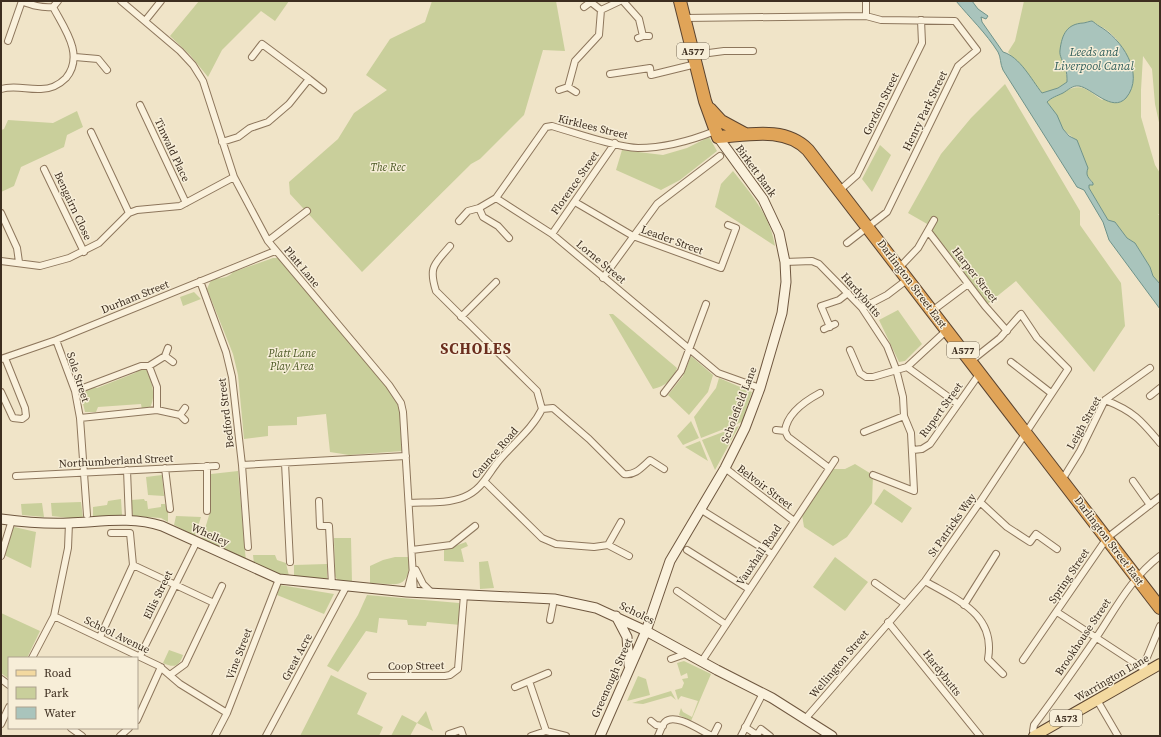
<svg xmlns="http://www.w3.org/2000/svg" width="1161" height="737" viewBox="0 0 1161 737" font-family="'Source Serif 4',serif">
  <style>
    .green { fill: #c9cf9b }
    .water { fill: #a9c4bc; stroke: #6f938a }
    .lines { fill: none; stroke-linecap: round; stroke-linejoin: round }
    .street-casing { stroke: #8d765c; stroke-width: 8 }
    .secondary-casing { stroke: #6f573f; stroke-width: 11 }
    .primary-casing { stroke: #5b4430; stroke-width: 12 }
    .highway-casing { stroke: #5b4430; stroke-width: 14 }
    .street { stroke: #faf1dc; stroke-width: 6 }
    .secondary { stroke: #faf1dc; stroke-width: 9 }
    .primary { stroke: #f3d9a0; stroke-width: 10 }
    .highway { stroke: #e0a458; stroke-width: 12 }
    .labels { text-anchor: middle; dominant-baseline: central; stroke-width: 3; stroke-linejoin: round; paint-order: stroke }
    .shield { fill: #f7eed8; stroke: #756857; stroke-width: 1 }
    .shield-label { font-size: 10px; font-weight: bold; fill: #3d2e20 }
    .street-label { font-size: 11px; fill: #3d2e20; stroke: #f7eed8 }
    .park-label { font-size: 11px; font-style: italic; fill: #4d5a26; stroke: #f7eed8 }
    .water-label { font-size: 12px; font-style: italic; fill: #2f5d5a; stroke: #f7eed8 }
    .district-label { font-size: 15px; font-weight: bold; letter-spacing: 1px; fill: #6b2e1e; stroke: #f7eed8 }
  </style>
  <rect width="100%" height="100%" fill="#f0e4c8"/>
  <path class="green" d="M199,1H289L275,21L261,11L222,50L208,77L190,55L170,36Z
    M432,1H556L565,51L543,50L524,115L480,159L471,164L362,272L290,194L289,182L338,139L354,113L387,90L366,75L390,39L425,22Z
    M1024,1H1160V127L1155,104L1152,69L1143,56L1141,90V117L1155,165L1160,173V213L1158,215H1160V284L1153,276L1150,267L1135,243L1127,238L1115,222L1108,220L1089,188V185H1092V181L1088,178C1084,166 1084,153 1077,142C1074,137 1067,134 1063,129C1057,120 1053,111 1047,102C1052,97 1057,96 1063,92C1082,82 1086,89 1102,100L1133,78C1131,61 1122,42 1108,31C1103,27 1097,25 1092,21L1082,23L1066,31L1060,55L1066,68L1067,82L1058,88L1042,93L1008,52L1015,41Z
    M1005,84L1080,211V225L1121,283L1125,326L1094,372L1016,281L985,306L928,231L929,225L908,213L941,154L971,118Z
    M77,111L83,127L67,135L64,147L21,167L14,186L1,192V130L4,129L8,120L53,123Z
    M709,137L717,151L680,180L661,190L616,170L622,150L663,155L687,148Z
    M880,145L891,155L872,192L862,179Z
    M733,171C751,194 770,215 775,246L715,207L721,184Z
    M273,258H278L388,387L402,412L403,451L349,455L330,452L326,414L297,417V425L268,426V436L244,439L238,375L233,354L207,289L210,282L215,278C222,279 229,277 233,272Z
    M194,292L201,299L183,306L180,297Z
    M898,310L922,344L905,361L899,362L879,320Z
    M609,314H613L677,368C673,380 665,386 653,389Z
    M691,356L713,375L708,392L689,415L668,395L683,376Z
    M141,368L146,369C152,381 157,397 149,409L142,410L141,404L98,407L96,412H85L81,396L83,391L94,387L97,388L135,373Z
    M719,378L752,392L742,422L701,438L694,417L716,388Z
    M691,421L699,438L683,445L677,436Z
    M739,426L715,470L702,440Z
    M700,441L708,461L685,447Z
    M855,464L873,475L872,503L847,537L833,546L804,527L802,515L833,469H845Z
    M238,471L246,562L201,542L210,512L211,474Z
    M162,475L164,496L148,495L146,477Z
    M884,489L912,508L902,523L874,504Z
    M121,499L122,515L93,517V507L107,505L108,501Z
    M144,499L145,501H147L148,509L161,507V504H165L168,511V522L161,518L133,516L131,500Z
    M81,502L83,518H69L52,516L51,503Z
    M42,503L44,517L22,515L21,504Z
    M176,516L201,517L195,536L174,525Z
    M10,526L36,532L31,568L2,554Z
    M334,538H351L352,582L338,581L335,576Z
    M466,542L468,546L461,549L464,562L444,561V550Z
    M253,555H275L277,560L286,563L289,576H285L254,564Z
    M395,557H410C409,591 398,584 370,583V566L383,560Z
    M835,557L868,582L845,611L813,587Z
    M488,561L494,588L480,589L479,562Z
    M327,564V580L294,578V565Z
    M280,585L334,594L324,614L277,595Z
    M367,595L459,603L461,625L427,622L426,626L408,625L407,620L379,618L377,633L366,631L338,672L327,666L358,615Z
    M1,613L40,631L27,658H9V679L1,673Z
    M169,650L183,655C179,667 174,668 163,663Z
    M684,661L711,674L691,721L679,715L681,708L683,712L692,717L698,701L681,696L678,700L675,690L682,688L684,683L682,679L688,678L687,673L681,676L677,663Z
    M331,675L367,693L357,714L383,727L379,736H300Z
    M638,676L646,679L650,695L627,701Z
    M671,691L676,700L671,696L643,704L632,703Z
    M426,711L433,731L417,723L410,736H391L402,715L417,723Z"/>
  <path class="water" d="M956,1H972L978,9L988,16L986,19L981,17L982,22L1003,52C1020,57 1031,79 1042,93L1058,88L1067,82C1067,77 1067,72 1065,67C1063,61 1059,56 1060,50C1062,34 1067,24 1083,23C1085,23 1090,21 1092,21C1094,22 1097,25 1099,26C1121,38 1146,74 1126,98C1112,113 1092,88 1079,86C1073,85 1068,90 1063,93C1057,96 1052,97 1047,102L1057,115L1063,129L1069,136L1077,140L1088,168C1085,176 1089,178 1093,183V185H1089V188L1108,220L1115,222L1127,238L1135,243L1150,267L1153,276L1160,284V309L1109,240L1103,222L1084,190L1077,187L1003,70C1000,64 1001,57 998,52C986,33 970,18 956,1Z"/>
  <g class="lines">
    <g class="street-casing">
      <path id="street" d="M21,1C32,5 40,8 53,7L58,1
        M121,1L180,51L193,65L203,81L234,177L268,241L389,385L401,403L403,412L414,593
        M623,1L639,19L643,36
        M592,3L601,10
        M584,7L592,1
        M866,16V1
        M684,18L866,16L881,20L955,21L977,50L958,66L887,212L847,243
        M145,21L161,1
        M638,38L643,36H649
        M8,41L22,1
        M694,55L724,51H753
        M75,57L98,59L107,70
        M610,74L650,68L651,75L696,64
        M309,79L323,90
        M568,87L575,61L599,35L601,10L620,1
        M1,89C15,85 28,90 41,89C51,89 59,85 66,78C85,55 64,28 53,7
        M559,90L568,87L576,92
        M140,105L186,203
        M91,132L129,213
        M222,142L238,137L250,128L268,122L289,104L309,79L262,44L252,57
        M44,169L84,252
        M840,190L857,175L922,43L921,20
        M496,198L552,234L718,373L760,388
        M575,202L633,236L721,268L736,228L728,225
        M1,213L17,248L19,262
        M459,221L468,211L479,208
        M928,231L985,306L1007,331
        M552,234L615,143
        M509,238L498,226L483,217L479,208L496,198L546,127L552,126C576,133 615,147 638,148C665,148 690,141 715,131
        M268,241L307,211
        M1,261L40,266L69,258L99,243L129,213L137,210L180,206L234,177
        M785,262L812,261L819,264L862,308L887,346L896,369L903,397L904,416L911,433L914,491L873,475
        M899,268L918,248L934,220
        M603,278L657,204L720,156
        M200,281L226,352L232,377L242,465L248,547
        M862,308L887,295L908,279
        M932,311L968,284
        M461,317L496,282
        M830,327L821,306L839,300L848,293
        M824,329L835,324
        M56,340L75,391L80,418L87,515
        M850,350L860,373L866,377H873L907,367L947,330
        M165,356L168,348
        M1,359L56,340L275,251
        M1011,362L1051,393
        M149,366L157,387V410
        M907,367L958,404
        M75,391L141,366H149L165,356L173,362
        M1,392L13,418L22,419L26,416L25,408L5,358
        M664,393L681,371L706,304
        M820,393C805,401 787,413 785,431L788,437L829,468
        M1150,396L1160,388
        M1105,400C1133,411 1141,420 1160,443
        M542,409L553,408L589,439L624,474C635,476 642,467 650,460L664,469
        M180,415L185,408
        M80,418L157,410L180,415L185,420
        M776,430L785,431
        M864,432L904,416
        M913,450L922,449L930,444L980,373
        M285,463L290,562
        M242,465L406,456
        M165,468L170,509
        M725,468L794,521
        M127,470L129,520
        M16,476L216,466
        M1062,480L1080,451L1105,400L1150,368
        M1133,481L1150,505
        M485,482L542,538L556,544L594,547L608,545L629,556
        M319,501L320,526H329L332,586
        M980,502L1007,527L1030,542L1036,534L1057,549
        M409,503C426,502 447,504 464,497C481,490 487,476 497,463C512,444 532,430 542,409L537,391L436,291C428,266 435,264 450,246
        M700,509L772,554
        M207,511V466
        M608,545L621,522
        M412,550L451,545L475,526
        M687,550L749,589
        M1,556L12,520
        M133,565L214,603
        M416,570L423,584L432,593
        M925,581C957,600 996,614 988,659L1003,674
        M875,583L905,604
        M677,591L725,624
        M407,592L413,569
        M964,605L996,554
        M1057,612L1144,669
        M54,616L159,666L180,684L227,713
        M550,620L554,599
        M888,622L980,736
        M100,637L133,565L130,533H111
        M140,656L196,543
        M32,658L54,616L68,548L69,523
        M671,659L688,653
        M1023,660L1107,538L1160,497
        M702,661L835,460
        M1144,671L1145,662L1160,626
        M170,675L185,664L222,586
        M371,676H445L450,675L458,669L464,595
        M1,679L9,685
        M529,681L546,731
        M515,687L548,673
        M1097,700L1118,736
        M806,718L925,581L980,502L1068,369L1037,338L1021,314L1000,338L971,361
        M137,720L161,667
        M651,721L656,725L663,726
        M1,724L9,707
        M745,727L757,735L761,729L770,736
        M71,728L82,736
        M449,734L461,730L463,736
        M120,736L129,728
        M215,736L227,713L279,579
        M266,736L346,587
        M531,736L546,731L566,736
        M658,736C660,732 662,725 665,722C675,712 701,731 712,736
        M713,736L718,726
        M741,736L763,693
        M1035,736L1033,731L1034,725C1055,697 1076,667 1096,638C1116,608 1131,578 1160,556"/>
    </g>
    <g class="secondary-casing">
      <path id="secondary" d="M1,519C23,522 46,524 69,523C100,522 131,516 162,526L279,579L407,592L554,599L596,608L646,631L717,670L772,698L832,736
        M616,616L627,637L629,665
        M600,736L646,631L670,561L725,468L745,428L760,388L782,313L786,282L785,262L779,233L763,199L718,137"/>
    </g>
    <g class="primary-casing">
      <path id="primary" d="M1034,736L1160,664"/>
    </g>
    <g class="highway-casing">
      <path id="highway" d="M680,1L705,101L718,137C748,135 785,126 808,150L1160,608
        M710,109L721,121L745,134"/>
    </g>
    <use href="#street" class="street"/>
    <use href="#secondary" class="secondary"/>
    <use href="#primary" class="primary"/>
    <use href="#highway" class="highway"/>
  </g>
  <g class="labels">
    <g class="shield">
      <rect x="677" y="43" width="32" height="16" rx="3"/>
      <rect x="947" y="342" width="32" height="16" rx="3"/>
      <rect x="1050" y="710" width="32" height="16" rx="3"/>
    </g>
    <g class="shield-label">
      <text x="693" y="51">A577</text>
      <text x="963" y="350">A577</text>
      <text x="1066" y="718">A573</text>
    </g>
    <g class="street-label">
      <text transform="translate(881 104) rotate(-64)">Gordon Street</text>
      <text transform="translate(925 111) rotate(-64)">Henry Park Street</text>
      <text transform="translate(593 127) rotate(14)">Kirklees Street</text>
      <text transform="translate(172 150) rotate(65)">Tinwald Place</text>
      <text transform="translate(756 171) rotate(54)">Birkett Bank</text>
      <text transform="translate(575 183) rotate(-55)">Florence Street</text>
      <text transform="translate(73 206) rotate(65)">Bengairn Close</text>
      <text transform="translate(672 240) rotate(20)">Leader Street</text>
      <text transform="translate(601 262) rotate(40)">Lorne Street</text>
      <text transform="translate(302 267) rotate(50)">Platt Lane</text>
      <text transform="translate(975 275) rotate(52)">Harper Street</text>
      <text transform="translate(912 284) rotate(53)">Darlington Street East</text>
      <text transform="translate(861 295) rotate(49)">Hardybutts</text>
      <text transform="translate(135 297) rotate(-22)">Durham Street</text>
      <text transform="translate(78 377) rotate(72)">Sole Street</text>
      <text transform="translate(739 405) rotate(-69)">Scholefield Lane</text>
      <text transform="translate(941 410) rotate(-54)">Rupert Street</text>
      <text transform="translate(226 413) rotate(-97)">Bedford Street</text>
      <text transform="translate(1084 423) rotate(-61)">Leigh Street</text>
      <text transform="translate(495 453) rotate(-49)">Caunce Road</text>
      <text transform="translate(116 461) rotate(-3)">Northumberland Street</text>
      <text transform="translate(765 487) rotate(37)">Belvoir Street</text>
      <text transform="translate(952 525) rotate(-55)">St Patricks Way</text>
      <text transform="translate(210 535) rotate(24)">Whelley</text>
      <text transform="translate(1109 541) rotate(53)">Darlington Street East</text>
      <text transform="translate(759 555) rotate(-56)">Vauxhall Road</text>
      <text transform="translate(1069 576) rotate(-56)">Spring Street</text>
      <text transform="translate(158 595) rotate(-64)">Ellis Street</text>
      <text transform="translate(637 613) rotate(26)">Scholes</text>
      <text transform="translate(117 635) rotate(26)">School Avenue</text>
      <text transform="translate(1083 637) rotate(-56)">Brookhouse Street</text>
      <text transform="translate(239 654) rotate(-69)">Vine Street</text>
      <text transform="translate(297 657) rotate(-62)">Great Acre</text>
      <text transform="translate(839 664) rotate(-50)">Wellington Street</text>
      <text transform="translate(416 666) rotate(-1)">Coop Street</text>
      <text transform="translate(942 673) rotate(52)">Hardybutts</text>
      <text transform="translate(612 678) rotate(-66)">Greenough Street</text>
      <text transform="translate(1112 678) rotate(-30)">Warrington Lane</text>
    </g>
    <g class="park-label">
      <text x="388" y="167">The Rec</text>
      <text x="292" y="353">Platt Lane<tspan x="292" dy="13">Play Area</tspan></text>
    </g>
    <g class="water-label">
      <text x="1094" y="52">Leeds and<tspan x="1094" dy="14">Liverpool Canal</tspan></text>
    </g>
    <g class="district-label">
      <text x="476" y="348">SCHOLES</text>
    </g>
  </g>
  <rect width="1161" height="737" fill="none" stroke="#3d2e20" stroke-width="4"/>
  <rect x="8" y="657" width="130" height="72" fill="#f7eed8" stroke="#ada18e"/>
  <rect x="16" y="670" width="20" height="6" fill="#f3d9a0" stroke="#ada18e"/>
  <text x="44" y="677" font-size="12" fill="#3d2e20">Road</text>
  <rect x="16" y="687" width="20" height="12" fill="#c9cf9b" stroke="#ada18e"/>
  <text x="44" y="697" font-size="12" fill="#3d2e20">Park</text>
  <rect x="16" y="707" width="20" height="12" fill="#a9c4bc" stroke="#ada18e"/>
  <text x="44" y="717" font-size="12" fill="#3d2e20">Water</text>
</svg>
